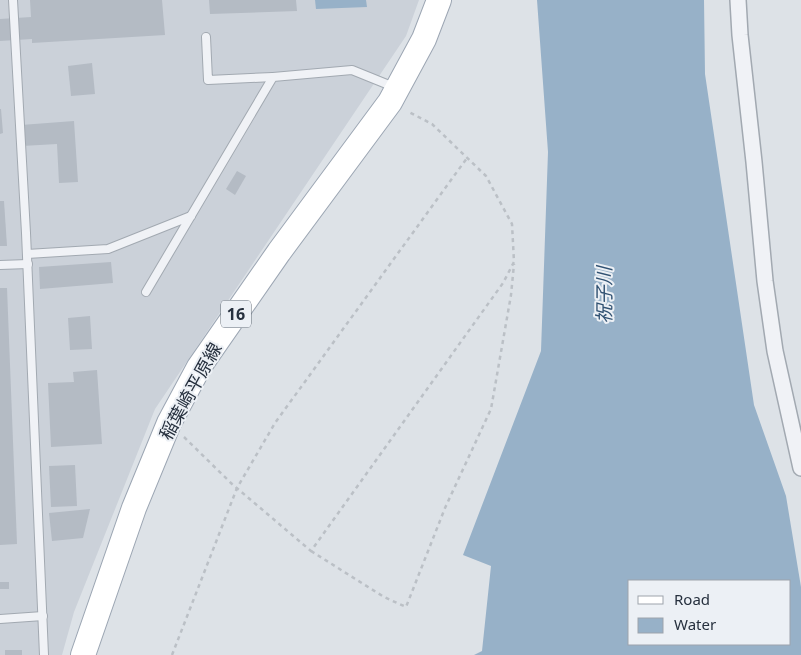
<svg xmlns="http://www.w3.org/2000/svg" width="801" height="655" viewBox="0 0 801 655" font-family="'Noto Sans','Noto Sans JP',sans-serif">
	<rect width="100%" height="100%" fill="#dde2e7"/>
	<!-- built -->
	<polygon fill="#cbd1d9" points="0,0 419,0 406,36 155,409 74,612 62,655 0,655"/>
	<!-- water -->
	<g fill="#97b1c8" fill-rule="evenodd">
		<polygon points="315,0 366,0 367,7 316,9"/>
		<path d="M537,0H704L705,74L754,405L786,496L801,587V655H474L482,651L491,566L463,555L541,351L548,152ZM630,581H790V644H630Z"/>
	</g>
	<!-- building -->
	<g fill="#b4bbc4">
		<polygon points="30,0 162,0 165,35 32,43 32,39 0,41 0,19 31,17"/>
		<polygon points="209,0 296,0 297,11 210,14"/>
		<polygon points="92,63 95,94 71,96 68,66"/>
		<polygon points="0,109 1,109 3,133 0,134"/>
		<polygon points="74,121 78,182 59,183 57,144 22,146 21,125"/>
		<polygon points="237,171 246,176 235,195 226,189"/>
		<polygon points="0,201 4,201 7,246 0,246"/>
		<polygon points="111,262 113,283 40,289 39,267"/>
		<polygon points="0,288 7,288 17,544 0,545"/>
		<polygon points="90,316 92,349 70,350 68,318"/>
		<polygon points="97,370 102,444 51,447 48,383 74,382 73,372"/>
		<polygon points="75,465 77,506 51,507 49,466"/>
		<polygon points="90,509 83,538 52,541 49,513"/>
		<rect x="0" y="582" width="9" height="7"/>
		<rect x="5" y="650" width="17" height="5"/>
	</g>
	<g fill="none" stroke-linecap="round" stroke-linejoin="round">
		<defs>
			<g id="service">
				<polyline points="13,0 26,233 44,655"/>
				<polyline points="206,37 208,80 273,77"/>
				<polyline points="27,254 108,249 191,216"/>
				<polyline points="0,265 28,264"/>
				<polyline points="146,292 273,77 352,70 394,87"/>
				<polyline points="0,619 43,616"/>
			</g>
			<polyline id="minor" points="738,0 740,35 754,162 765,281 775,351 801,468"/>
			<polyline id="primary" points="83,655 134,508 169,423 199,367 279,252 390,102 424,39 439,0"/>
		</defs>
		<!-- service casing -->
		<use href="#service" stroke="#a2a9b1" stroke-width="10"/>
		<!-- minor casing -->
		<use href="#minor" stroke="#a2a9b1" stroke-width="18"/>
		<!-- primary casing -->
		<use href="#primary" stroke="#9ca6b3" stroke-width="26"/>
		<!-- path -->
		<g stroke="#bbc0c6" stroke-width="2.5" stroke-dasharray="4 4" stroke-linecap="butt">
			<polyline points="184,437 232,484 311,551 503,283 514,262 512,224 486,176 432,124 407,111"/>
			<polyline points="311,551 384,597 406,607 445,508 491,409 511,295 514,264"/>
			<polyline points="172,655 237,488 275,423 467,158"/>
		</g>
		<!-- service -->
		<use href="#service" stroke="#f0f2f6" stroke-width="8"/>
		<!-- minor -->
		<use href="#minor" stroke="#f0f2f6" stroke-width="15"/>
		<!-- primary -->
		<use href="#primary" stroke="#fff" stroke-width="24"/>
	</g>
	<g text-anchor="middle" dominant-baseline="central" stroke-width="4" stroke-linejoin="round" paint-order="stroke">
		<!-- shield labels -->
		<rect fill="#ecf0f5" stroke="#616a75" stroke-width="1" x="221" y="300.5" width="30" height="27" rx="4"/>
		<g font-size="16" font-weight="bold" fill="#26303e">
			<text x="236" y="314">16</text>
		</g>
		<!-- street labels -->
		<g font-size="18" fill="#26303e" stroke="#ecf0f5">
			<text transform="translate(190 391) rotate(-61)">稲葉崎平原線</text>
		</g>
		<!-- water labels -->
		<g font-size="19" font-style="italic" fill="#305172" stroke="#ecf0f5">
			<text transform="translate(604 295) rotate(-90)">祝子川</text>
		</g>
	</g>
	<!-- legend -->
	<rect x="628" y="580" width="162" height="65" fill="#ecf0f5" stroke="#9da3ac"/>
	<rect x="638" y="596" width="25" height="8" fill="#ffffff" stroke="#9da3ac"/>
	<text x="674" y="605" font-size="15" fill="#26303e">Road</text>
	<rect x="638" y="618" width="25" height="15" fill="#97b1c8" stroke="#9da3ac"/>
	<text x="674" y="630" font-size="15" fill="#26303e">Water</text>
</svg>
